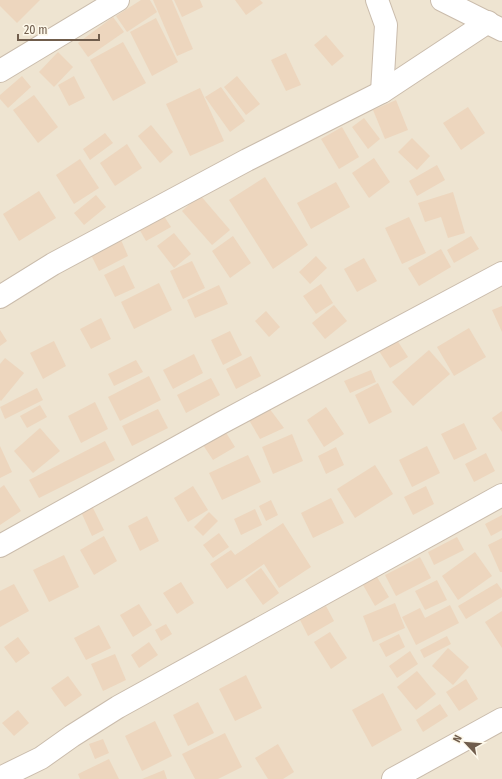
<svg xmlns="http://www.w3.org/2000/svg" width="502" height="779" viewBox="0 0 502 779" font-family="'Fira Sans Condensed',sans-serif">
	<rect width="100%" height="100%" fill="#faf4e4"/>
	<!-- residential -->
	<rect fill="#eee4d1" x="0" y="0" width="502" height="779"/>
	<!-- building -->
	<g fill="#edd6be">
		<polygon points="0,0 40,0 17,23 0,6"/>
		<polygon points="141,0 150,0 157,12 127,32 116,16"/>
		<polygon points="153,0 172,0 193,49 177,56"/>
		<polygon points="174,0 200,0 203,7 182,17"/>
		<polygon points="235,0 260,0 263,3 246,15"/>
		<polygon points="113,17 124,32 88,57 78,43"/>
		<polygon points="156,18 178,62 152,76 130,32"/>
		<polygon points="326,35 344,56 332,66 314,45"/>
		<polygon points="123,42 146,83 113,101 90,60"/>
		<polygon points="58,52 73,67 54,87 39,72"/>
		<polygon points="286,53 301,85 286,91 271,60"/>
		<polygon points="22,76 31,87 8,108 0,99 0,95"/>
		<polygon points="74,76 85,98 69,106 58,85"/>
		<polygon points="237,76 260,104 246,115 224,87"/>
		<polygon points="221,87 245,121 230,132 205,97"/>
		<polygon points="200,88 224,141 190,156 166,104"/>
		<polygon points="34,95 58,127 38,143 13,110"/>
		<polygon points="396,100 408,130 385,139 373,110"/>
		<polygon points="468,107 485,133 461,150 443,123"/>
		<polygon points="364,118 380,139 368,149 352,127"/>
		<polygon points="151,125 173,152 160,163 138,136"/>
		<polygon points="342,127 359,157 339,169 321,139"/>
		<polygon points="105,133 113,143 90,160 83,149"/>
		<polygon points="412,138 430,156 417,170 398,152"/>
		<polygon points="127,144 142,168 115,186 100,163"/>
		<polygon points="374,158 390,182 369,198 352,173"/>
		<polygon points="80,159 99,188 74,204 56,175"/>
		<polygon points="437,165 445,180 417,196 409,181"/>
		<polygon points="265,177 308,245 273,269 229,200"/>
		<polygon points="336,182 350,207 311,229 297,203"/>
		<polygon points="39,191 56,218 19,241 3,214"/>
		<polygon points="453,192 465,233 448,238 441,217 425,222 418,203"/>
		<polygon points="96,195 106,207 84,225 74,213"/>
		<polygon points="200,195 230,230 212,245 182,211"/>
		<polygon points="162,213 171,227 146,241 138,227"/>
		<polygon points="409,217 426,253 402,264 385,228"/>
		<polygon points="174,233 191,254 174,268 157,246"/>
		<polygon points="233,236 251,263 230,278 212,251"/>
		<polygon points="471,236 479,249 454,263 447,250"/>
		<polygon points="121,240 128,256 99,271 91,255"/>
		<polygon points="441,249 451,267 419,286 408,268"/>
		<polygon points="316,256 327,268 310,284 299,272"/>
		<polygon points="364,258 377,281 357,292 344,269"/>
		<polygon points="192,261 205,288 183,299 170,271"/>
		<polygon points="124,265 135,288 115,297 104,275"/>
		<polygon points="159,283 172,310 134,329 121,302"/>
		<polygon points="321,284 333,303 316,314 303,296"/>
		<polygon points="219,285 228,304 195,318 187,300"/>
		<polygon points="334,305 347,321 325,339 312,323"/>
		<polygon points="502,306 502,332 492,310"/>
		<polygon points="266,311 280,327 269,337 255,321"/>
		<polygon points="101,318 111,339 91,349 80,329"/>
		<polygon points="469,328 486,357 454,376 437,347"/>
		<polygon points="0,330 7,341 0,346"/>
		<polygon points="230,331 242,355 223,365 211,340"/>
		<polygon points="397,340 408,357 390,368 379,351"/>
		<polygon points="54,341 66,366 43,379 30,353"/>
		<polygon points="429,350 450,374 413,406 392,382"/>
		<polygon points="194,354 203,373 173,389 163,370"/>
		<polygon points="251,356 261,376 236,389 226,369"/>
		<polygon points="5,358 24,373 1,401 0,400 0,364"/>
		<polygon points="136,360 143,372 114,386 108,374"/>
		<polygon points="371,370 376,382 350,393 344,381"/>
		<polygon points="149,376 161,400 120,421 108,397"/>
		<polygon points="211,378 220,395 186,413 177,395"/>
		<polygon points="378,383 392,412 369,424 355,395"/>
		<polygon points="37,388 43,400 5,419 0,407"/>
		<polygon points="95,402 108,429 81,443 68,416"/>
		<polygon points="40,405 47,417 27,428 20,416"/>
		<polygon points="326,407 344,434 324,447 307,420"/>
		<polygon points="269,408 284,428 260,439 249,420"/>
		<polygon points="158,409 168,428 132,446 122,426"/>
		<polygon points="502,411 502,432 492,418"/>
		<polygon points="464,423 477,449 454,460 441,434"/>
		<polygon points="40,428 60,451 33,473 14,451"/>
		<polygon points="225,431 235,447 213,460 203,445"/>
		<polygon points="292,434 303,461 273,474 262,447"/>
		<polygon points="105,441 115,460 39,498 29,480"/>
		<polygon points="0,446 12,472 0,478"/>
		<polygon points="427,446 440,473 412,487 399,460"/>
		<polygon points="336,447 344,465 326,474 318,456"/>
		<polygon points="486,453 495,471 474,482 465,464"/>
		<polygon points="248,455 261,482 222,500 209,473"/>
		<polygon points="375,465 393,494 355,518 337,489"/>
		<polygon points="4,485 21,511 0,525 0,488"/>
		<polygon points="193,486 208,510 188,522 174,498"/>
		<polygon points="426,486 434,504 413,515 404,497"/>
		<polygon points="331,498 344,523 313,538 301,513"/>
		<polygon points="271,500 278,515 266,521 259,506"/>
		<polygon points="92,506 104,530 92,536 81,512"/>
		<polygon points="255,509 262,525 241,535 234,519"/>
		<polygon points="209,512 218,521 203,536 194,527"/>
		<polygon points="502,515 502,530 491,536 485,524"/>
		<polygon points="147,516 159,541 140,551 128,526"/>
		<polygon points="283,523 311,567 279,588 264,564 227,589 210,564 231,550 235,555"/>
		<polygon points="219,533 229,547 213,558 203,545"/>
		<polygon points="104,536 117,561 94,575 80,550"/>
		<polygon points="457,537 464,550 434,565 428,552"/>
		<polygon points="502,538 502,572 500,572 488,545"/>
		<polygon points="475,552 492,576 458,600 442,576"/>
		<polygon points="64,555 79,587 49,602 33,570"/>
		<polygon points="420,557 431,578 396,596 385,575"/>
		<polygon points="261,568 279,593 263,605 245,580"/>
		<polygon points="377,577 389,597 375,606 363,585"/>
		<polygon points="437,580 447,600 425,610 415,591"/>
		<polygon points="181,582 194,603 177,614 163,593"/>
		<polygon points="497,583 502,590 502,597 466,619 458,606"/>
		<polygon points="14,584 29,611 0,627 0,591"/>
		<polygon points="395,603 405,628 373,642 363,616"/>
		<polygon points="139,604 152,625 133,637 120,615"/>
		<polygon points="450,605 459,623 416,645 402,617 420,608 425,618"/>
		<polygon points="326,606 334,621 308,636 300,620"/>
		<polygon points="502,611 502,648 485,622"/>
		<polygon points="166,624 172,634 161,641 155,630"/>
		<polygon points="99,625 111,648 86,660 74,638"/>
		<polygon points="330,632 347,658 331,669 314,642"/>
		<polygon points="399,634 405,647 386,657 379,644"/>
		<polygon points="447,636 451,644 424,658 420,650"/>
		<polygon points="18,637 30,653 16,663 4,647"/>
		<polygon points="149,642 158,655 139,668 131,655"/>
		<polygon points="448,648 469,667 453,685 432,666"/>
		<polygon points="410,651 418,664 397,678 389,666"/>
		<polygon points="115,654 126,680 103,691 91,664"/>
		<polygon points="417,671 436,694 416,710 397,687"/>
		<polygon points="246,675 262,708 235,721 219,689"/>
		<polygon points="68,676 82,695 65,707 51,688"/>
		<polygon points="466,679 478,699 459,711 446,692"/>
		<polygon points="383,693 402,730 372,747 352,710"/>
		<polygon points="198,702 214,733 188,746 173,715"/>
		<polygon points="440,704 448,716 423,732 416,720"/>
		<polygon points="18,710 29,723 14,736 2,723"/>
		<polygon points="155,721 172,756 142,771 125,736"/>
		<polygon points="225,733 242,767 218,779 195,779 182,754"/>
		<polygon points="103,739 109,753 95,759 89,744"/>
		<polygon points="278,744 294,772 283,779 268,779 255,758"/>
		<polygon points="109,759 119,779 80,779 78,774"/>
		<polygon points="164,770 167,779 142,779"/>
	</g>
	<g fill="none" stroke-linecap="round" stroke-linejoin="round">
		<defs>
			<g id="street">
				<polyline points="377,0 386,25 382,92"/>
				<polyline points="442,0 502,30"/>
				<polyline points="0,71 118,0"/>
				<polyline points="0,297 53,264 247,160 382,92 488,22"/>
				<polyline points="0,546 221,423 502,273"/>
				<polyline points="0,778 41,758 72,736 118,707 502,495"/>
				<polyline points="393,779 502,719"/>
			</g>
		</defs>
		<!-- street casing -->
		<use href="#street" stroke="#cabcac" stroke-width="24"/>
		<!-- street -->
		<use href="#street" stroke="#fff" stroke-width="22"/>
	</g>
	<!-- north arrow -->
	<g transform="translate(466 743) rotate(296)" stroke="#fdf8ea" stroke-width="3" paint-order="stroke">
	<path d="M0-3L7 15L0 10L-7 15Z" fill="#705d4c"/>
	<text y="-6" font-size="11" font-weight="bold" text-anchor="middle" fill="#705d4c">N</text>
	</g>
	<!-- scale -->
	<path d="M18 34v6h81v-6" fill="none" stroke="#705d4c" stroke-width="2"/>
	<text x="24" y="34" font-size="12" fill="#705d4c" stroke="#fdf8ea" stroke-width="3" paint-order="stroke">20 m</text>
</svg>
